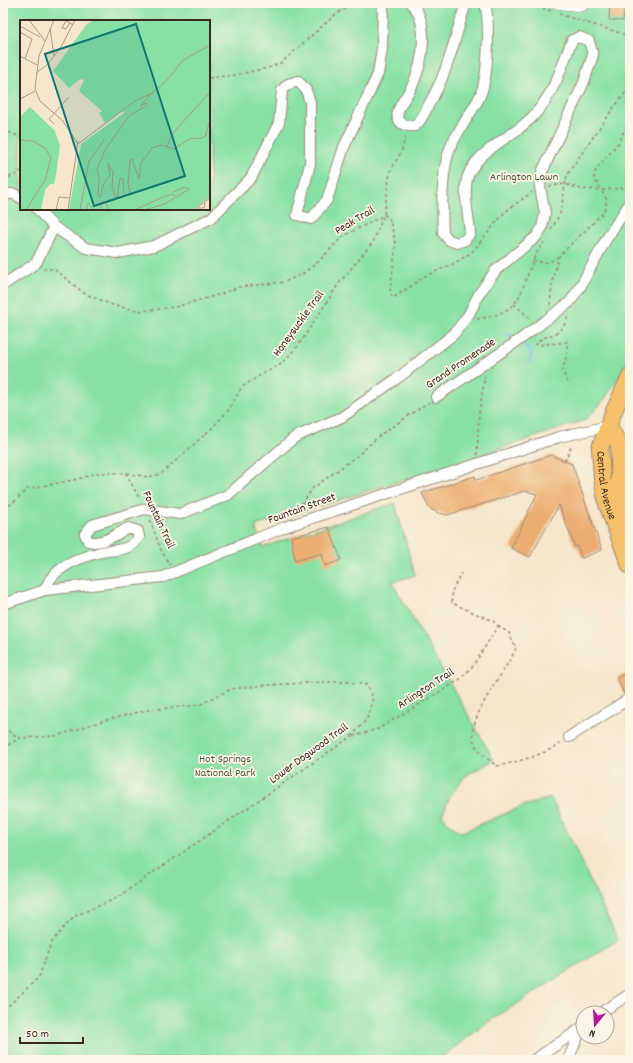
<svg xmlns="http://www.w3.org/2000/svg" width="633" height="1063" viewBox="0 0 633 1063" font-family="Dekko,sans-serif">
	<rect width="100%" height="100%" fill="#fcf5e5"/>
	<filter id="ink" filterUnits="userSpaceOnUse"><feTurbulence type="fractalNoise" baseFrequency=".025" numOctaves="2"/><feDisplacementMap in="SourceGraphic" scale="8" xChannelSelector="R" yChannelSelector="G"/><feConvolveMatrix kernelMatrix="1 2 1 2 8 2 1 2 1" color-interpolation-filters="sRGB"/></filter>
	<filter id="wash" filterUnits="userSpaceOnUse"><feTurbulence type="fractalNoise" baseFrequency=".012" numOctaves="4" result="noise"/><feDisplacementMap in="SourceGraphic" scale="16" xChannelSelector="R" yChannelSelector="G"/><feGaussianBlur stdDeviation="0.9" result="paint"/><feColorMatrix in="noise" values="0 0 0 0 0 0 0 0 0 0 0 0 0 0 0 0 0 1.4 0 .05"/><feComposite in="paint" operator="in"/></filter>
	<g filter="url(#wash)">
		<rect width="100%" height="100%" fill="#f5e6cc"/>
		<!-- green -->
		<path fill="#87e1a6" stroke="#618662" fill-rule="evenodd" d="M3,3H630V357C617,380 605,403 585,420L442,468L255,526L263,547L395,503L415,575L392,582L494,760L465,776L450,796L442,815L451,826L462,832L523,806L551,798L618,940L488,1022L438,1060H3ZM21,21H209V209H21Z"/>
		<g fill="none" stroke-linecap="round" stroke-linejoin="round">
			<!-- stream -->
			<g stroke="#7fbaf1" stroke-width="2.5">
				<polyline points="508,334 512,336"/>
				<polyline points="524,345 532,354 529,363"/>
			</g>
		</g>
		<g id="blocks">
			<!-- building -->
			<g fill="#ebae6f">
				<polygon points="610,3 625,3 623,21 609,20"/>
				<polygon points="551,455 572,464 602,550 582,558 577,546 575,547 559,505 530,557 511,548 537,494 525,491 447,515 438,513 429,508 422,493 475,476 476,480"/>
				<polygon points="329,527 341,560 325,566 322,553 295,561 291,537"/>
				<polygon points="630,671 630,692 624,694 617,678"/>
			</g>
		</g>
	</g>
	<g filter="url(#ink)">
		<use href="#blocks" fill-opacity="0" stroke="#988875" stroke-width="1"/>
		<g fill="none" stroke-linecap="round" stroke-linejoin="round">
			<defs>
				<polyline id="lane" points="554,3 556,6 581,9 585,7 587,3"/>
				<g id="street">
					<path d="M411,3C430,22 423,62 413,84C409,93 401,102 398,111C395,123 405,127 415,126C421,121 424,114 428,106C448,73 454,40 466,3"/>
					<polyline points="3,194 14,194 21,198"/>
					<polyline points="37,209 54,227 86,248 118,253 154,246 211,218 251,178 279,123 282,90 288,84 298,81 306,90 310,102 310,164 297,215 311,219 327,200 344,147 378,74 382,48 383,3"/>
					<polyline points="3,285 36,263 54,227"/>
					<polyline points="436,397 522,338 570,302 580,287 607,238 630,203"/>
					<path d="M45,590C47,586 49,579 53,576C63,565 83,557 97,553C114,548 127,554 139,537L138,531L128,528C115,535 102,545 88,541L85,534L92,525L145,509L180,514L228,495L295,437L342,417L399,377L454,334L469,314L479,294L496,270L536,237L542,228L545,213L540,187L542,172L584,82L593,55L589,41L579,37L572,40C562,66 554,94 534,115C515,137 475,150 467,179C463,196 469,216 470,233L465,240L457,243L449,240L443,233C442,206 441,176 449,151C456,132 469,117 478,100C489,81 490,24 485,3"/>
					<polyline points="3,604 45,590 163,577 285,527 559,437 609,426"/>
					<polyline points="569,737 630,698"/>
					<polyline points="600,1013 630,994"/>
					<polyline points="534,1060 583,1027"/>
					<polyline points="568,1060 581,1029"/>
				</g>
				<g id="primary">
					<path id="s1" d="M630,377L613,413L600,448L602,478L607,504L630,566"/>
					<polyline points="609,426 619,444 619,488 623,512 630,534"/>
				</g>
			</defs>
			<!-- lane casing -->
			<use href="#lane" stroke="#988875" stroke-width="6"/>
			<!-- street casing -->
			<use href="#street" stroke="#988875" stroke-width="12"/>
			<!-- primary casing -->
			<use href="#primary" stroke="#988875" stroke-width="18"/>
			<!-- path -->
			<g stroke="#988875" stroke-width="1.5" stroke-dasharray="3 3" stroke-linecap="butt">
				<polyline points="525,3 552,11"/>
				<polyline points="559,14 630,36"/>
				<polyline points="209,78 235,75 268,68 281,63 335,15 354,3"/>
				<polyline points="3,130 21,137"/>
				<polyline points="3,179 13,176 21,171"/>
				<polyline points="549,186 565,184 581,189 603,190 630,187"/>
				<polyline points="551,230 560,214 567,175 609,114 630,87"/>
				<path d="M533,260C544,264 550,263 559,256"/>
				<polyline points="43,269 54,269 85,294 115,306 142,311 175,307 221,294 239,287 284,282 302,274 317,263 342,237 384,215 389,217 396,244 390,292 393,298 413,285 423,277 455,263 472,252 505,212 532,192"/>
				<polyline points="514,304 532,320"/>
				<polyline points="550,305 553,277 559,256 604,212 607,200 594,178 596,169 619,142 630,118"/>
				<path d="M477,319C523,312 518,296 533,261C535,254 541,248 544,242"/>
				<path d="M568,382L562,371L567,355V342L538,345L536,344C549,329 559,343 569,314"/>
				<polyline points="477,455 479,413 485,376"/>
				<polyline points="565,461 571,447"/>
				<polyline points="126,473 140,500"/>
				<polyline points="3,507 12,504 27,489 78,479 97,473 126,473 148,477 161,474 210,430 227,412 242,387 262,374 280,365 298,346 340,282 373,242 384,215 390,172 402,150 406,134"/>
				<polyline points="295,514 313,488 357,456 380,435 429,402"/>
				<polyline points="150,520 161,550 170,565"/>
				<path d="M498,626L509,633L516,648C507,671 466,716 474,742C477,752 489,760 497,766C520,761 542,756 561,743"/>
				<polyline points="3,728 20,738"/>
				<polyline points="353,736 378,729 458,681 473,666 498,626 493,621 452,603 452,591 461,573"/>
				<polyline points="3,748 20,738 56,736 109,719 148,710 199,705 231,689 266,685 326,682 348,682 367,685 373,698 367,719 352,736 115,899 77,915 65,926 51,943 39,977 3,1011"/>
			</g>
			<!-- lane -->
			<use href="#lane" stroke="#fff" stroke-width="5"/>
			<!-- street -->
			<use href="#street" stroke="#fff" stroke-width="10"/>
			<!-- primary -->
			<use href="#primary" stroke="#f6c06b" stroke-width="16"/>
		</g>
	</g>
	<g text-anchor="middle" dominant-baseline="central" stroke-width="3.5" stroke-linejoin="round" paint-order="stroke">
		<!-- park labels -->
		<g font-size="12" fill="#4e5840" stroke="#fcf5e5">
			<text x="524" y="177">Arlington Lawn</text>
			<text x="225" y="759">Hot Springs<tspan x="225" dy="14">National Park</tspan></text>
		</g>
		<!-- street labels -->
		<g font-size="12" fill="#3b2a1e" stroke="#fcf5e5">
			<text transform="translate(355 221) rotate(-31)">Peak Trail</text>
			<text transform="translate(299 324) rotate(-54)">Honeysuckle Trail</text>
			<text transform="translate(461 364) rotate(-34)">Grand Promenade</text>
			<text stroke="none"><textPath href="#s1" startOffset="115">Central Avenue</textPath></text>
			<text transform="translate(302 509) rotate(-20)">Fountain Street</text>
			<text transform="translate(158 520) rotate(65)">Fountain Trail</text>
			<text transform="translate(426 689) rotate(-33)">Arlington Trail</text>
			<text transform="translate(309 754) rotate(-36)">Lower Dogwood Trail</text>
		</g>
	</g>
	<!-- overview -->
	<g transform="translate(20 20)">
		<rect width="190" height="190" fill="#f5e6cc"/>
		<path d="M74,0H190V177L173,190H49L61,124L104,93L102,91L85,103L79,93L82,91L59,71L64,60L60,59L49,68L33,51L67,4ZM10,87L35,111L40,126L36,155L34,164H30L25,170L21,190H0V97Z" fill="#87e1a6"/>
		<path fill="none" stroke="#ab9b86" stroke-width="1" d="M9,0L25,21M34,0L19,36L15,69L20,81L43,101L58,124M50,3L46,9L42,8L46,1L50,3L53,5M0,6L20,17M30,8L34,36M0,12L12,19L5,39M0,36L17,45M16,53L28,44L41,27L55,0M0,79L15,71M34,104L29,99L49,77M185,116L190,101M0,120L13,121L25,128L31,138L25,160L6,190M58,124L115,81L134,72L149,58L162,41L190,25M147,126L153,113L190,72M153,172L165,167L169,169M80,178L83,165L90,155L88,143L93,152L92,167L97,179L100,158L103,159L104,173L107,175L110,174L108,163L110,140L112,139L119,159L121,143L132,128L141,125L154,129L169,119L182,118L190,112M80,178L78,176L79,157L77,149L85,130L109,96L127,85L126,83L120,86L131,74M177,188H184L185,182M36,190L39,177L49,178M48,190L58,121M60,190L69,141L84,120M66,190L68,183L74,190M81,190V183L85,181L89,190M115,190L143,177L153,174L156,178M124,190L145,184L169,169M174,190L190,178"/>
		<path fill="#0f766e" fill-opacity="0.15" stroke="#0f766e" stroke-width="2" d="M116,4L165,156L74,186L25,34Z"/>
		<rect width="190" height="190" fill="none" stroke="#3b2a1e" stroke-width="2"/>
	</g>
	<!-- margin -->
	<rect width="633" height="1063" fill="none" stroke="#fcf5e5" stroke-width="16"/>
	<!-- north arrow -->
	<g transform="translate(595 1025) rotate(198)"><circle r="19" fill="#fcf5e5" stroke="#afa495"/>
	<path d="M0-3L7 15L0 10L-7 15Z" fill="#b5179e"/>
	<text y="-6" font-size="11" font-weight="bold" text-anchor="middle" fill="#3b2a1e">N</text>
	</g>
	<!-- scale -->
	<path d="M20 1037v6h63v-6" fill="none" stroke="#3b2a1e" stroke-width="2"/>
	<text x="26" y="1037" font-size="12" fill="#3b2a1e" stroke="#fcf5e5" stroke-width="3" paint-order="stroke">50 m</text>
</svg>
